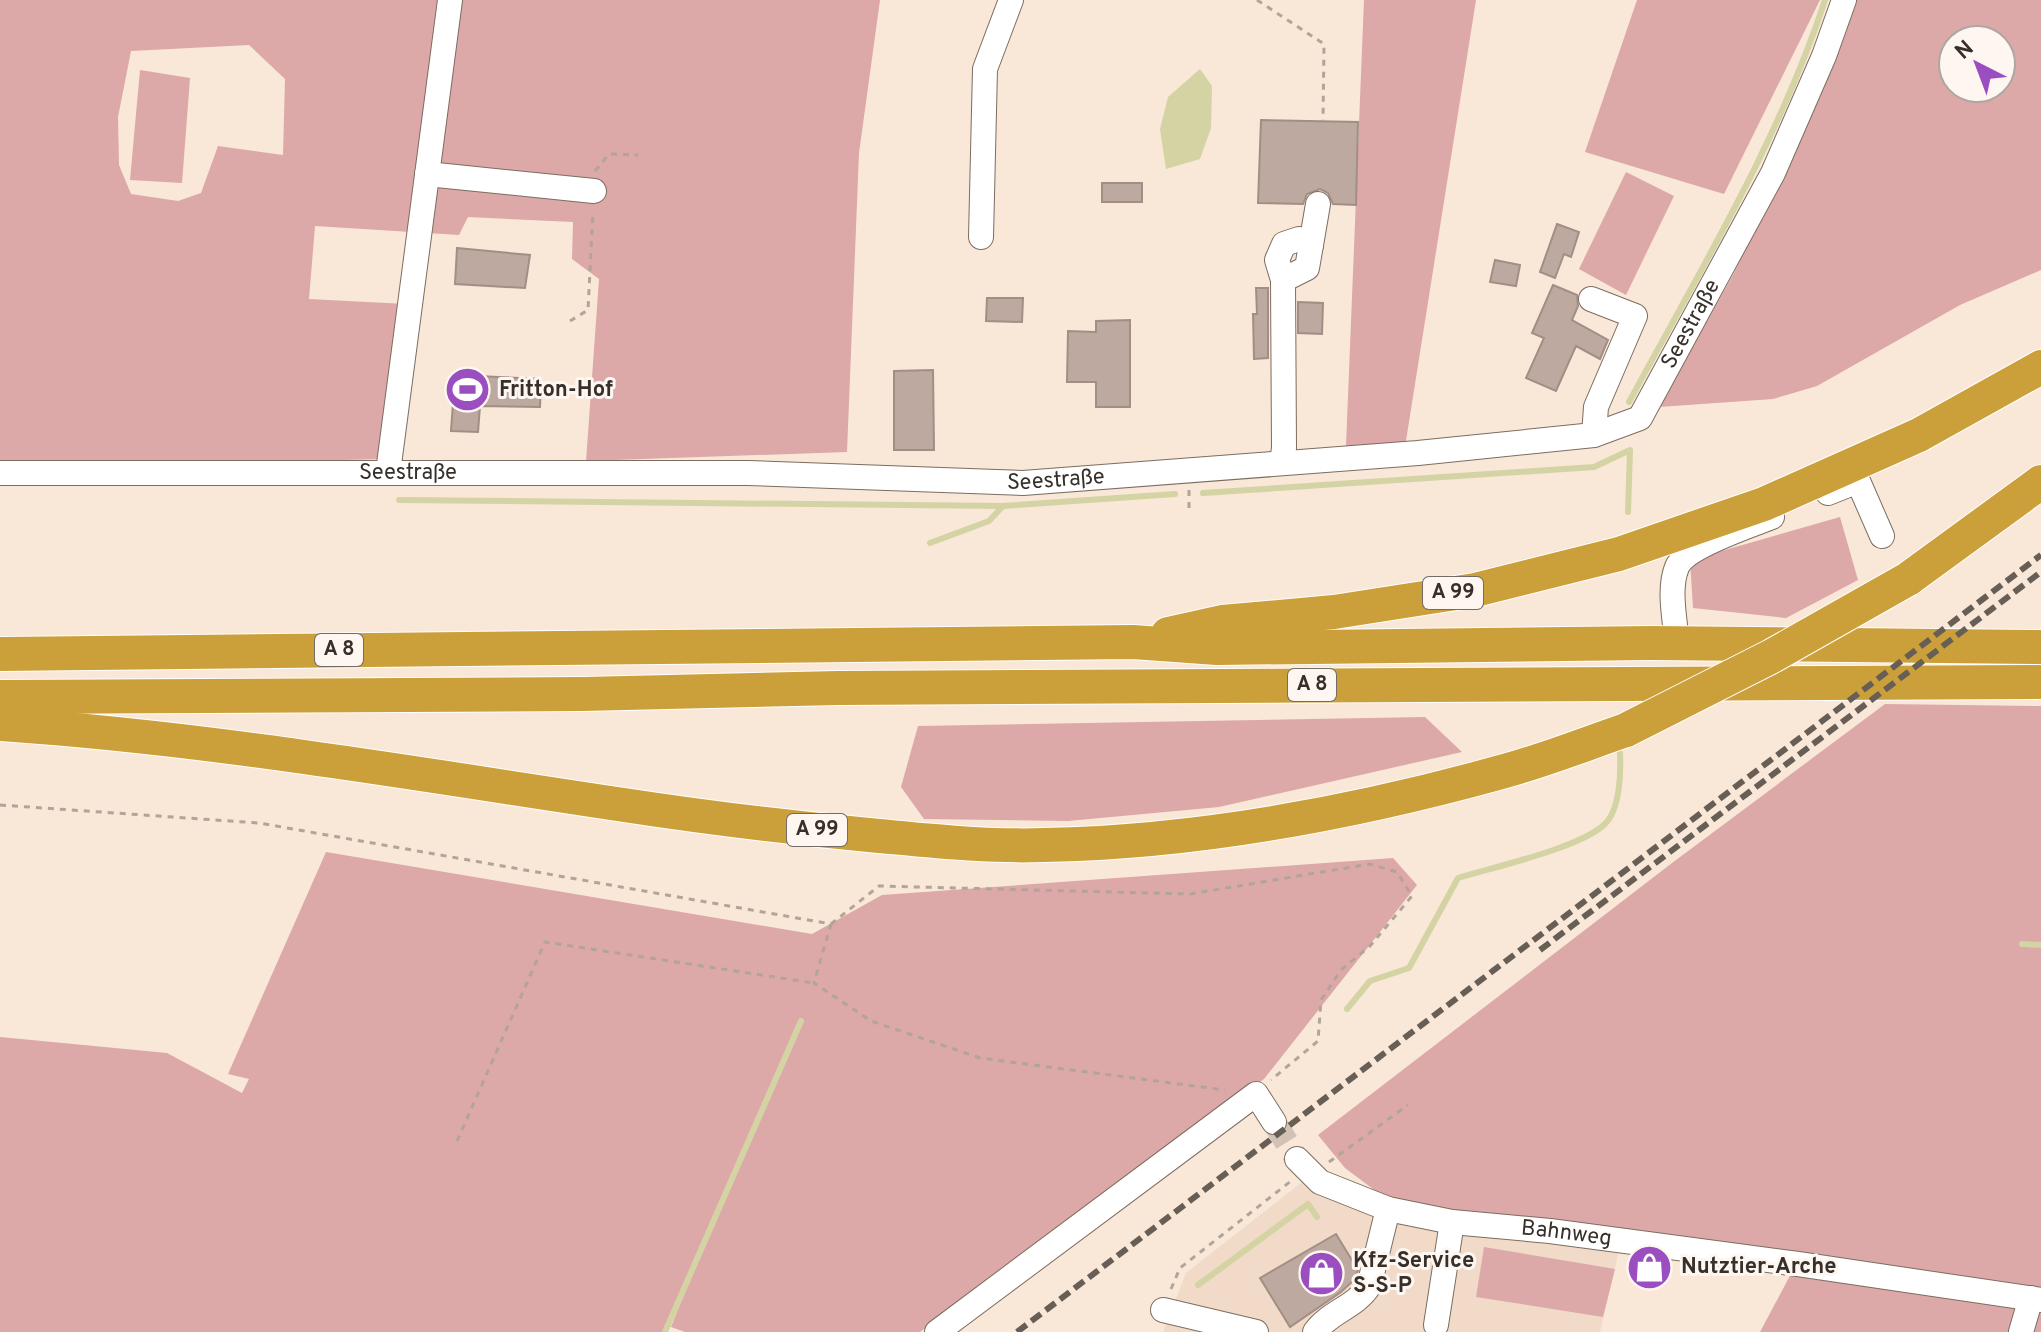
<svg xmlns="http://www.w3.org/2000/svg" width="2041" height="1332" viewBox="0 0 2041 1332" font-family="Overpass,sans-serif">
	<rect width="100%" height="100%" fill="#f9e7d8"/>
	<!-- built -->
	<polygon fill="#f1dac7" points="1315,1172 1389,1201 1623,1233 1600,1332 1163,1332 1186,1273"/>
	<!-- green -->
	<g fill="#dda8a8" fill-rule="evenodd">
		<path d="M0,0H880L859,153L847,452L586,461L599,279L572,259L573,222L468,217L459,235L315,226L309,299L406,304L385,459L260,462L0,463ZM249,45L285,79L283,155L218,146L201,193L178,201L131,194L119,165L118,117L131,51Z"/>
		<polygon points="1364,0 1476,0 1405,447 1346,446"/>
		<polygon points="1637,0 1820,0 1724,194 1585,152"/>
		<path d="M1854,0H2041V270L1960,305L1817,386L1773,399L1659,407L1734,273L1828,75ZM1953,40H2001V88H1953Z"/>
		<polygon points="140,70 190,78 182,183 130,180"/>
		<polygon points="1626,172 1674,196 1626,295 1579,269"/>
		<polygon points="1840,517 1858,580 1786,618 1693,608 1690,560"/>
		<polygon points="1885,704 2041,706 2041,1290 1389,1201 1345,1168 1318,1135 1672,863"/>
		<polygon points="1425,717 1462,752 1219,807 1068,821 924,819 901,787 918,726"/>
		<polygon points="326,852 812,934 882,895 1393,858 1417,885 1264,1079 920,1332 685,1332 671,1327 702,1249 664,1332 0,1332 0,1037 167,1053 242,1093 249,1079 228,1074"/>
		<polygon points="1484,1247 1615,1269 1603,1317 1476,1297"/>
		<polygon points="1793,1270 2041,1307 2041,1332 1760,1332"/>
	</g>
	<!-- water -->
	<polygon fill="#d4d3a3" points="1200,69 1212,86 1211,128 1200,159 1166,169 1160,129 1168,97"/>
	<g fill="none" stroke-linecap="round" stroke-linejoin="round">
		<!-- stream -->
		<g stroke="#d4d3a3" stroke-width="6">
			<path d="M1629,402C1699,272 1779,141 1825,0"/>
			<polyline points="1203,493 1594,467 1630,450 1628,512"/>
			<polyline points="399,500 1003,506"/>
			<polyline points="930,543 989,521 1003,506 1175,494"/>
			<polyline points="2022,944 2041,945"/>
			<path d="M1347,1009L1370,981L1409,968L1458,878C1494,867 1580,848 1605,824C1620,809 1621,773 1620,753"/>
			<polyline points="1198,1285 1308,1204 1317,1217"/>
			<polyline points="665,1332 801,1021"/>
		</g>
	</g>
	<!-- building -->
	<g fill="#bea9a1" stroke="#a38e86" stroke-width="2">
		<polygon points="1261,120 1358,122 1356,205 1333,204 1328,193 1320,189 1307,194 1303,204 1258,203"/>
		<rect x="1102" y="183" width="40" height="19"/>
		<polygon points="1557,224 1579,232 1571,257 1564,254 1555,278 1540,272"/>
		<polygon points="457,248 530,255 525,288 455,284"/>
		<polygon points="1495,260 1520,265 1516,286 1490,282"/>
		<polygon points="1553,285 1577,295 1578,306 1572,320 1608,340 1600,359 1576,346 1556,391 1526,378 1544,338 1532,333"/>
		<polygon points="1256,288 1268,288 1268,358 1254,359 1253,314 1257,314"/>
		<polygon points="987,298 1023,298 1022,322 986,321"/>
		<polygon points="1298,302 1323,303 1322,334 1298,333"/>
		<polygon points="1130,320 1130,407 1096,407 1096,382 1067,382 1068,331 1096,332 1096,321"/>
		<polygon points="933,370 934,450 894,450 894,371"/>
		<polygon points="455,375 541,379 540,407 480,406 478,432 451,431"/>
		<polygon points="1336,1234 1358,1270 1355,1279 1341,1292 1290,1327 1260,1278"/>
	</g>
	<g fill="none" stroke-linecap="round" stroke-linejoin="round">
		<!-- minor-tunnel -->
		<polyline stroke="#d2c2b5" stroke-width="24" stroke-dasharray="24 12" stroke-linecap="butt" points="1274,1122 1297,1159"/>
		<defs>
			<g id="minor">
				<polyline points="427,174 594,191"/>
				<polyline points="981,237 985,69 1011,0"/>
				<polyline points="1311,245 1318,204"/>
				<polyline points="1591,299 1635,316 1596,407 1594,435"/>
				<polyline points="1282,463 1284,448 1283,280 1277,260 1284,244 1299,239 1311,245 1307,268 1283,280"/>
				<polyline points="388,472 450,0"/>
				<path id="s1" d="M0,473H748L1023,483L1418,453L1594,435L1640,418L1773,173L1824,56L1844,0"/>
				<polyline points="1828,493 1858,481 1882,536"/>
				<path d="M1677,643C1675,619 1668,589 1677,567C1686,546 1750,526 1772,517"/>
				<path id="s2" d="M1297,1159L1320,1182L1388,1209L1452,1222L1550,1231L1798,1264L2041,1300"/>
				<polyline points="1163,1310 1256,1332"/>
				<polyline points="1436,1325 1452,1222"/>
				<polyline points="937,1332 1256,1094 1274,1122"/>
				<path d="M1315,1332C1329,1312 1356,1307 1369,1286L1388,1209"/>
				<polyline points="2021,1332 2031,1298"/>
			</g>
			<g id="highway">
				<polyline points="1908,579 2041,482"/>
				<polyline points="1168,634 1222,622 1334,612 1475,590 1619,554 1764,504 1919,435 2041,367"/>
				<polyline points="0,654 1133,642 1217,648 1651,643 2041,647"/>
				<polyline points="0,697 583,694 838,688 2041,682"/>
				<path d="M0,724C209,738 416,774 624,805C709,818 793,828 879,836C933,841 989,847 1044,845C1197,842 1353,813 1501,772C1543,761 1585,744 1626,730"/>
			</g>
		</defs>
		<!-- minor casing -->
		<use href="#minor" stroke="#7c6d60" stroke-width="26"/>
		<!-- highway casing -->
		<use href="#highway" stroke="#fff" stroke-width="36"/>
		<!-- path -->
		<g stroke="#b2a499" stroke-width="3" stroke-dasharray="6 6" stroke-linecap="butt">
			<polyline points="1257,0 1324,44 1323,121"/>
			<polyline points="595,171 609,154 638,155"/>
			<polyline points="570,321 588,310 593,211"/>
			<polyline points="1189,490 1189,514"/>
			<polyline points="0,805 259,823 831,924 814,983 871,1021 980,1058 1225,1090"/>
			<polyline points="831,924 879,886 1190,894 1370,864 1397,872 1412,896 1370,946 1341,970 1321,1000 1318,1041 1271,1080"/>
			<polyline points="457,1141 545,942 814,983"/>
			<polyline points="1329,1162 1408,1105"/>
			<polyline points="1171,1289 1180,1268 1291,1181"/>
		</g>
		<!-- minor -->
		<use href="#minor" stroke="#fff" stroke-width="24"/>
		<!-- highway -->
		<use href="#highway" stroke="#cba03a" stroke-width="34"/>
		<!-- rail -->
		<g stroke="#675e56" stroke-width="6" stroke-dasharray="12 6" stroke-linecap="butt">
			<polyline points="1540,950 2041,572"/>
			<polyline points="1017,1332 2041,555"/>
		</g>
		<defs>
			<polyline id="highway-bridge" points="1626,730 1772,656 1908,579"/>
		</defs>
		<!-- highway-bridge casing -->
		<use href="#highway-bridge" stroke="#fff" stroke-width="36" stroke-linecap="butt"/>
		<!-- highway-bridge -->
		<use href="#highway-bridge" stroke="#cba03a" stroke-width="34"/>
	</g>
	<!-- icons -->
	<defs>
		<symbol id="stadium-disc" viewBox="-11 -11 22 22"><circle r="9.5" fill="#9b4ebf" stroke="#fef7f1"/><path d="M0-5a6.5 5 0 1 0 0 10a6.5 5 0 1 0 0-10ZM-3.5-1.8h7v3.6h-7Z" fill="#fff"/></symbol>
		<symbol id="shop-disc" viewBox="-11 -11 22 22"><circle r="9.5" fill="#9b4ebf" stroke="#fef7f1"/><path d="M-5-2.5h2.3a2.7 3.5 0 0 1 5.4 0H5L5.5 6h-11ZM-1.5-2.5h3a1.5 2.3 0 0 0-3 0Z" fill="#fff"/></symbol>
	</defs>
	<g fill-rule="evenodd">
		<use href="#stadium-disc" x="442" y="364" width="51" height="51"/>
		<use href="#shop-disc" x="1624" y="1242" width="51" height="51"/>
		<use href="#shop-disc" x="1296" y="1248" width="51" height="51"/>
	</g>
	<g text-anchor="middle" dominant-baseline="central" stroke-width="6" stroke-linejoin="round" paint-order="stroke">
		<!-- shield labels -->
		<g fill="#fef7f1" stroke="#726b66" stroke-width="2">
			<rect x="1423" y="577" width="60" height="32" rx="6"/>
			<rect x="315" y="634" width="48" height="32" rx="6"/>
			<rect x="1288" y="669" width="48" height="32" rx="6"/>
			<rect x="787" y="814" width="60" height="32" rx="6"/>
		</g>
		<g font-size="20" font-weight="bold" fill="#362f2a">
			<text x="1453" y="593">A 99</text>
			<text x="339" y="650">A 8</text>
			<text x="1312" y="685">A 8</text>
			<text x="817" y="830">A 99</text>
		</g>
		<!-- street labels -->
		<g font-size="22" fill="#362f2a" stroke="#fef7f1">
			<text stroke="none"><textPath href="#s1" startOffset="1752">Seestraße</textPath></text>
			<text stroke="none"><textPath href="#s1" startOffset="408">Seestraße</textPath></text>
			<text stroke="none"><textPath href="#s1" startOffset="1056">Seestraße</textPath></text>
			<text stroke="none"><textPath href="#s2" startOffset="286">Bahnweg</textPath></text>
		</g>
		<!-- poi labels -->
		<g font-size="22" font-weight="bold" fill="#362f2a" stroke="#fef7f1" text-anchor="start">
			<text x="499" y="390">Fritton-Hof</text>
			<text x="1353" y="1261">Kfz-Service<tspan x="1353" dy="25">S-S-P</tspan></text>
			<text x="1681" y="1267">Nutztier-Arche</text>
		</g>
	</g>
	<!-- north arrow -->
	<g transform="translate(1977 64) rotate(318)"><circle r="38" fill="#fef7f1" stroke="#aea7a1" stroke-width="2"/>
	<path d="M0-6L14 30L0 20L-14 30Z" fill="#9b4ebf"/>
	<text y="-12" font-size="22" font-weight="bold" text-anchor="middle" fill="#362f2a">N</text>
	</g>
</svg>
